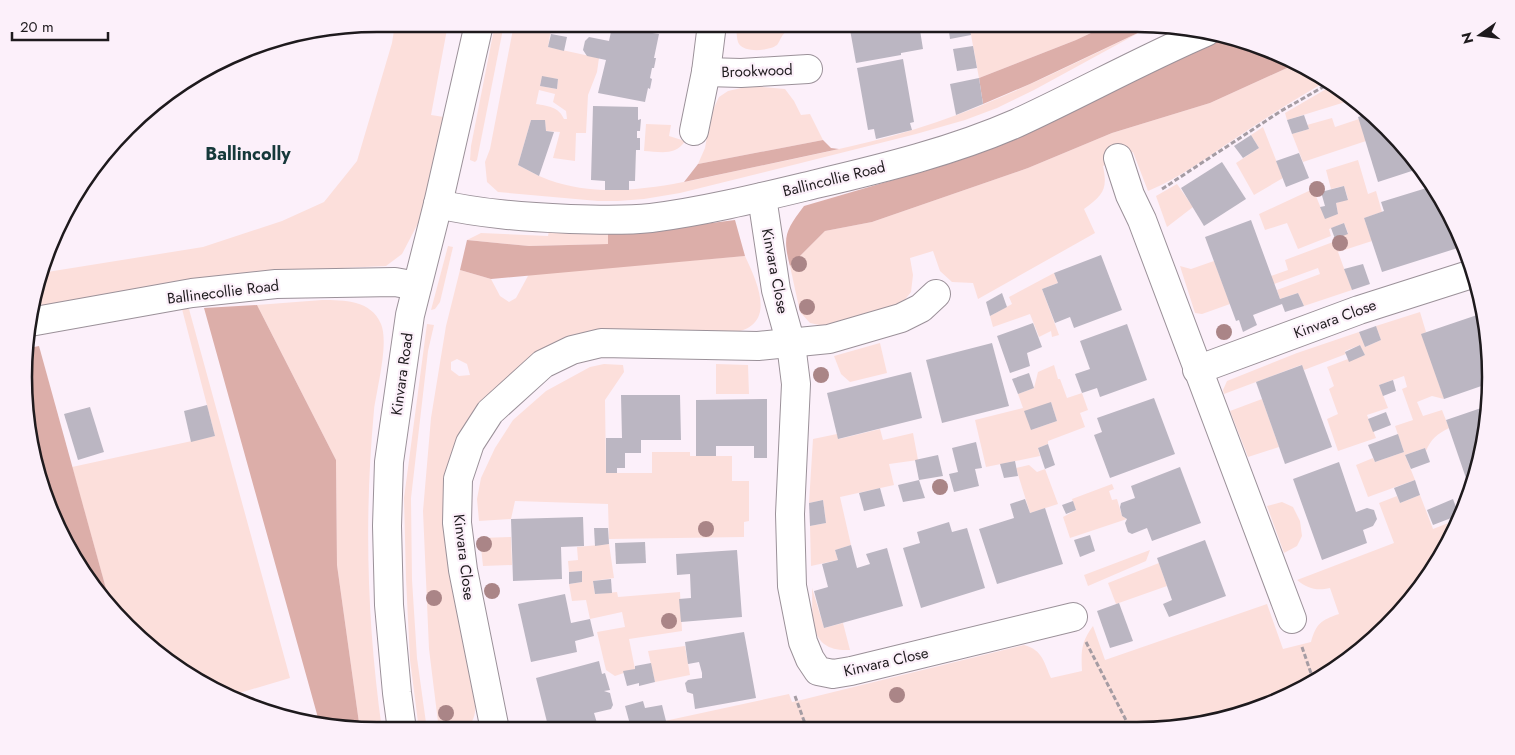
<svg xmlns="http://www.w3.org/2000/svg" width="1515" height="755" viewBox="0 0 1515 755" font-family="Jost,sans-serif">
	<rect width="100%" height="100%" fill="#fcf0fa"/>
	<!-- green -->
	<g fill="#fcdfdb" fill-rule="evenodd">
		<polygon points="395,24 448,24 431,115 444,117 424,212 402,254 386,266 276,271 31,308 41,273 203,247 282,221 324,202 357,161 392,43"/>
		<polygon points="495,24 504,24 477,160 475,162 470,160 471,146"/>
		<path d="M514,24H552L548,47L599,58L597,72L588,95L586,133H576L575,161L553,158L560,132L546,131L545,121L531,120L518,165C528,170 538,176 549,180C612,203 687,181 750,168C812,155 876,143 937,122C1007,98 1077,62 1144,30L1034,90L997,108L965,120L916,134L797,164L680,193L644,199L618,201H598L498,192L487,182L485,162L490,149ZM542,77L558,79L557,89L540,86ZM539,90L555,94L553,102L566,111L567,119H564C559,107 548,106 536,104Z"/>
		<path d="M736,24H802L800,26C792,28 785,30 781,38C780,40 778,44 777,45C769,51 745,53 739,44C736,39 737,30 736,24Z"/>
		<polygon points="969,24 1110,24 1076,40 979,78"/>
		<path d="M1298,63L1327,81C1295,99 1264,119 1233,140C1206,158 1178,179 1148,191L1133,152L1103,166C1108,190 1103,195 1084,209L1095,233L978,299L973,283L952,282L940,271L933,251L910,258L913,275L911,292L903,302L892,308L824,326L810,323L800,312L790,266L825,231L872,222L1028,168L1112,133L1210,103Z"/>
		<polygon points="1333,85 1355,99 1287,120 1285,113"/>
		<polygon points="750,86 785,89 794,101 801,115 810,114 823,140 698,164 705,148 711,114 719,97 728,91"/>
		<polygon points="1332,118 1335,127 1359,119 1366,141 1303,162 1292,134 1309,129 1307,125"/>
		<path d="M646,124L671,125L669,136L685,141C676,156 660,152 644,151Z"/>
		<polygon points="1263,127 1283,178 1254,195 1236,163 1259,148 1251,135"/>
		<polygon points="1358,160 1368,194 1376,191 1382,212 1364,218 1372,241 1338,252 1352,290 1304,306 1298,293 1280,299 1277,290 1320,274 1318,268 1274,284 1271,276 1288,270 1285,260 1333,242 1333,240 1335,239 1348,233 1344,223 1329,229 1331,236 1298,249 1287,223 1265,230 1259,214 1313,189 1325,218 1338,214 1336,203 1348,199 1344,186 1331,189 1326,170"/>
		<polygon points="1177,184 1193,207 1167,227 1156,196"/>
		<polygon points="549,231 608,232 609,244 529,246 467,240 481,233 548,236"/>
		<polygon points="448,246 453,247 440,302 435,309 431,310"/>
		<path d="M745,256C759,286 778,328 729,333L598,330L572,335L544,348L504,380L475,410L454,445L443,479L450,569L475,696C476,711 476,720 465,730H439L429,649L423,511L431,418L446,326L460,270L491,279L500,296L509,302L516,298L529,274ZM457,359L467,364L470,375L459,376L451,370V362Z"/>
		<polygon points="1214,261 1230,304 1202,314 1195,313 1180,266 1191,269"/>
		<polygon points="1054,273 1058,283 1042,289 1059,335 1052,337 1051,331 1039,337 1030,314 993,327 990,316 1012,304 1009,297"/>
		<path d="M322,300C344,300 371,300 381,324C389,343 377,388 374,410C364,519 367,622 382,730H360L337,565L336,460L257,305Z"/>
		<polygon points="182,309 189,309 290,678 226,697 127,627 110,603 72,467 215,436"/>
		<path d="M1420,312L1426,332L1422,334L1444,399L1432,396L1417,402L1423,416L1442,410L1449,428C1437,434 1431,439 1426,451L1425,448L1405,455L1415,480L1368,497L1356,465L1373,458L1375,462L1404,452L1395,426L1413,420L1402,389L1407,387L1404,376L1379,385L1388,408L1367,415L1376,438L1338,451L1327,419L1338,414L1329,389L1334,386L1327,367L1348,359L1365,355L1360,345L1345,351L1346,354L1304,370L1301,365L1224,394L1223,390L1227,381L1297,353L1359,332L1365,347L1381,340L1376,326Z"/>
		<polygon points="427,324 434,325 428,351 411,498 412,580 417,658 427,730 419,730 410,660 406,579 404,498"/>
		<polygon points="880,343 887,373 850,382 841,374 834,356"/>
		<polygon points="604,364 623,365 624,372 605,400 606,473 652,473 652,452 690,452 690,456 732,456 732,481 749,481 749,521 744,522 744,537 609,539 608,504 515,501 511,519 479,521 477,499 481,478 495,448 513,420 546,391 590,367"/>
		<polygon points="716,364 748,365 749,394 716,394"/>
		<path d="M1054,365L1058,379H1060L1067,398L1082,393L1088,410L1080,413L1085,427L1048,441V444L1038,448L1040,456L986,467L975,420L1023,408L1018,394L1034,388L1038,372ZM1051,402L1057,421L1031,430Z"/>
		<polygon points="1262,399 1279,447 1248,457 1230,411"/>
		<polygon points="880,429 883,440 913,433 918,460 889,464 894,485 840,497 851,545 835,550 838,560 811,566 810,526 826,523 823,500 809,503 813,439 837,434 839,439"/>
		<polygon points="1029,465 1037,472 1045,469 1058,504 1030,513 1016,468"/>
		<polygon points="1112,484 1114,489 1109,491 1112,500 1117,499 1122,516 1127,519 1070,538 1063,517 1076,510 1072,499"/>
		<path d="M1420,495L1433,529L1461,518L1455,534L1404,611L1334,671L1251,712L1183,728L623,730L789,694L792,702L797,701L1024,645C1043,650 1044,663 1051,678L1082,671C1081,651 1081,642 1093,626L1105,660L1267,604L1283,649L1311,642C1316,624 1321,620 1339,614L1330,588C1317,591 1308,589 1297,580L1394,543L1379,503L1397,496L1400,503Z"/>
		<polygon points="1282,502 1293,507 1300,521 1302,536 1297,546 1284,553 1267,506"/>
		<polygon points="511,537 512,565 483,566 480,538"/>
		<polygon points="609,544 614,578 593,581 595,594 617,592 618,597 680,592 682,631 629,639 635,669 615,676 606,670 597,632 625,627 622,612 590,619 586,600 572,601 569,584 582,582 581,571 569,572 568,561 578,560 577,547"/>
		<polygon points="1150,550 1146,561 1088,586 1084,575"/>
		<polygon points="1159,563 1167,586 1116,604 1108,583"/>
		<path d="M812,588L824,628L843,623L850,650C808,652 813,619 812,588Z"/>
		<polygon points="685,646 690,675 655,682 648,651"/>
	</g>
	<!-- forest -->
	<g fill="#dcaea9">
		<polygon points="1110,24 1142,24 1144,30 1030,84 983,104 979,78 1076,40"/>
		<path d="M1229,36L1298,63L1210,103L1112,133L1028,168L872,222L825,231L790,266C782,236 786,230 804,206L951,163L993,148L1211,42Z"/>
		<polygon points="823,140 831,148 839,149 684,182 698,164"/>
		<polygon points="735,220 745,256 491,279 460,270 467,240 529,246 608,244 608,232 672,228"/>
		<polygon points="257,305 336,460 337,565 360,730 320,725 204,308"/>
		<polygon points="39,346 110,603 60,534 27,423 29,348"/>
	</g>
	<!-- building -->
	<g fill="#bbb6c2">
		<polygon points="626,24 659,24 658,29 626,25"/>
		<polygon points="849,24 896,24 896,26 919,24 923,49 901,53 901,55 856,63"/>
		<polygon points="948,24 969,24 971,35 950,39"/>
		<polygon points="612,27 659,34 654,58 656,58 654,68 652,68 650,78 652,79 650,89 648,88 645,102 598,93 606,60 587,56 583,50 585,41 589,37 609,41"/>
		<polygon points="551,34 567,37 564,51 548,47"/>
		<polygon points="973,46 977,68 957,71 953,49"/>
		<polygon points="903,59 914,122 910,123 912,130 876,139 874,129 868,130 857,68"/>
		<polygon points="542,76 558,79 557,89 540,86"/>
		<polygon points="979,78 983,104 956,115 950,84"/>
		<polygon points="593,106 638,107 638,120 641,119 640,131 637,131 637,138 640,138 640,150 636,150 635,181 629,181 629,190 605,190 605,181 591,180"/>
		<polygon points="1370,113 1403,144 1421,168 1378,182 1358,117"/>
		<polygon points="1304,115 1309,129 1292,134 1287,120"/>
		<polygon points="531,120 545,120 546,131 554,132 539,176 518,165"/>
		<polygon points="1251,135 1259,148 1243,158 1234,146"/>
		<polygon points="1299,153 1309,178 1286,187 1276,161"/>
		<polygon points="1222,162 1246,199 1204,226 1181,188"/>
		<polygon points="1344,186 1348,200 1336,203 1338,214 1325,219 1320,207 1325,206 1321,192"/>
		<polygon points="1433,186 1444,200 1464,246 1382,272 1364,218 1384,211 1381,202"/>
		<polygon points="1251,220 1280,299 1298,293 1304,306 1285,312 1282,304 1253,315 1257,325 1243,332 1239,320 1236,321 1205,237"/>
		<polygon points="1344,223 1348,234 1335,239 1331,228"/>
		<polygon points="1101,255 1122,310 1074,328 1070,317 1055,323 1042,289 1058,283 1054,273"/>
		<polygon points="1363,264 1370,284 1352,290 1344,269"/>
		<polygon points="1002,293 1007,307 990,316 986,302"/>
		<polygon points="1483,313 1488,331 1490,383 1444,399 1421,334"/>
		<polygon points="1033,323 1042,347 1027,353 1030,366 1010,373 997,336"/>
		<polygon points="1127,324 1147,380 1100,397 1097,388 1082,393 1075,374 1090,369 1080,341"/>
		<polygon points="1376,326 1381,340 1365,347 1359,332"/>
		<polygon points="992,343 1009,406 942,423 926,360"/>
		<polygon points="1360,345 1365,355 1349,362 1345,352"/>
		<polygon points="1302,365 1332,447 1285,464 1256,382"/>
		<polygon points="911,372 922,418 838,439 827,393"/>
		<polygon points="1029,373 1034,388 1018,394 1012,379"/>
		<polygon points="1393,380 1396,391 1383,396 1379,385"/>
		<polygon points="621,395 680,395 681,440 641,440 641,453 625,453 625,468 617,468 617,473 606,473 606,438 622,438"/>
		<polygon points="1154,398 1175,454 1110,478 1094,435 1102,432 1097,418"/>
		<polygon points="767,399 767,458 754,458 754,446 716,446 716,456 696,456 696,400"/>
		<polygon points="1051,402 1057,421 1031,430 1024,411"/>
		<polygon points="207,405 215,436 191,442 184,411"/>
		<polygon points="1490,405 1479,469 1474,482 1468,484 1446,420"/>
		<polygon points="90,407 104,452 78,460 64,414"/>
		<polygon points="1386,412 1391,425 1373,432 1368,419"/>
		<polygon points="1398,434 1404,452 1375,462 1368,445"/>
		<polygon points="976,442 982,468 975,469 979,486 954,492 949,474 958,472 952,448"/>
		<polygon points="1048,444 1055,465 1045,469 1038,448"/>
		<polygon points="1425,448 1430,462 1411,469 1405,455"/>
		<polygon points="938,455 943,476 919,480 915,460"/>
		<polygon points="1015,461 1018,476 1004,478 1000,464"/>
		<polygon points="1339,462 1356,512 1367,508 1374,510 1377,519 1373,526 1363,530 1367,543 1322,560 1293,479"/>
		<polygon points="1180,467 1201,523 1152,541 1147,528 1132,534 1128,532 1125,523 1127,519 1122,516 1120,507 1121,503 1135,498 1131,486"/>
		<polygon points="919,480 925,498 903,502 898,485"/>
		<polygon points="1415,480 1420,495 1400,503 1394,488"/>
		<polygon points="880,488 885,506 864,511 859,493"/>
		<polygon points="1025,499 1030,513 1045,508 1063,564 997,584 979,529 1014,518 1010,504"/>
		<polygon points="1453,499 1459,515 1433,525 1427,510"/>
		<polygon points="823,500 826,523 810,526 809,503"/>
		<polygon points="1073,501 1076,510 1066,514 1062,505"/>
		<polygon points="583,517 584,546 561,547 562,579 513,581 511,519"/>
		<polygon points="949,522 952,532 967,528 985,588 921,608 903,548 920,543 917,532"/>
		<polygon points="594,528 608,528 609,544 595,546"/>
		<polygon points="1090,535 1095,551 1080,557 1074,540"/>
		<polygon points="1205,540 1226,596 1169,617 1163,604 1172,600 1157,558"/>
		<polygon points="645,542 646,563 616,564 615,543"/>
		<polygon points="851,545 857,568 870,564 866,554 887,548 903,606 824,628 814,591 828,587 822,564 838,560 835,550"/>
		<polygon points="737,550 742,617 681,622 679,599 691,598 690,574 677,575 676,554"/>
		<polygon points="582,571 582,582 569,584 569,572"/>
		<polygon points="611,579 612,593 595,594 593,581"/>
		<polygon points="565,594 571,623 590,619 594,636 575,641 577,652 531,662 518,604"/>
		<polygon points="1119,603 1133,641 1110,648 1097,611"/>
		<polygon points="744,632 756,698 695,709 693,694 687,692 685,683 688,680 702,678 702,673 699,662 688,664 685,642"/>
		<polygon points="599,661 602,674 605,673 610,690 604,691 610,693 613,705 611,709 594,713 599,730 549,730 536,678"/>
		<polygon points="651,663 655,682 639,686 639,683 627,686 623,671 635,669 635,666"/>
		<polygon points="643,701 645,708 662,705 666,721 631,728 625,706"/>
	</g>
	<g fill="none" stroke-linecap="round" stroke-linejoin="round">
		<defs>
			<g id="minor">
				<polyline points="706,72 741,73 808,69"/>
				<polyline points="694,131 706,72 712,24"/>
				<polyline points="1118,158 1130,195 1142,220 1292,619"/>
				<polyline points="762,197 776,290 791,344 796,384 790,514 792,586 803,642 810,659 818,671 833,674 851,671 1073,617"/>
				<path d="M438,204C481,214 526,217 570,219C597,220 624,221 651,218C706,211 762,197 816,184C884,168 953,151 1017,123C1080,94 1141,60 1206,32"/>
				<polyline points="30,322 192,293 276,284 395,282 417,286"/>
				<polyline points="1197,370 1359,310 1475,273"/>
				<polyline points="402,730 397,693 389,605 387,526 389,462 410,315 438,204 479,24"/>
				<polyline points="495,730 463,570 457,523 458,479 470,443 490,412 543,364 572,350 601,343 758,346 829,339 901,318 921,308 936,294"/>
			</g>
		</defs>
		<!-- minor casing -->
		<use href="#minor" stroke="#9b9199" stroke-width="30"/>
		<!-- path -->
		<g stroke="#a59ca3" stroke-width="3" stroke-dasharray="5 2.5" stroke-linecap="butt">
			<polyline points="1162,189 1281,111 1330,83"/>
			<polyline points="1086,642 1130,728"/>
			<polyline points="1302,647 1314,682"/>
			<polyline points="795,696 807,729"/>
		</g>
		<!-- minor -->
		<use href="#minor" stroke="#fff" stroke-width="28"/>
	</g>
	<!-- trees -->
	<g fill="#aa8587">
		<circle cx="1317" cy="189" r="8"/>
		<circle cx="1340" cy="243" r="8"/>
		<circle cx="799" cy="264" r="8"/>
		<circle cx="807" cy="307" r="8"/>
		<circle cx="1224" cy="332" r="8"/>
		<circle cx="821" cy="375" r="8"/>
		<circle cx="940" cy="487" r="8"/>
		<circle cx="706" cy="529" r="8"/>
		<circle cx="484" cy="544" r="8"/>
		<circle cx="492" cy="591" r="8"/>
		<circle cx="434" cy="598" r="8"/>
		<circle cx="669" cy="621" r="8"/>
		<circle cx="897" cy="695" r="8"/>
		<circle cx="446" cy="713" r="8"/>
	</g>
	<g text-anchor="middle" dominant-baseline="central" stroke-width="4.5" stroke-linejoin="round" paint-order="stroke">
		<!-- street labels -->
		<g font-size="15" fill="#1e1a1d" stroke="#fcf0fa">
			<text transform="translate(757 71) rotate(-2)">Brookwood</text>
			<text transform="translate(834 179) rotate(-14)">Ballincollie Road</text>
			<text transform="translate(775 271) rotate(79)">Kinvara Close</text>
			<text transform="translate(223 292) rotate(-7)">Ballinecollie Road</text>
			<text transform="translate(1335 319) rotate(-20)">Kinvara Close</text>
			<text transform="translate(402 374) rotate(-82)">Kinvara Road</text>
			<text transform="translate(464 557) rotate(83)">Kinvara Close</text>
			<text transform="translate(886 662) rotate(-13)">Kinvara Close</text>
		</g>
		<!-- quarter labels -->
		<g font-size="18" font-weight="bold" fill="#15383a" stroke="#fcf0fa">
			<text x="248" y="154">Ballincolly</text>
		</g>
	</g>
	<!-- crop -->
	<path d="M0 0H1515V755H0ZM377 32H1137A345 345 0 0 1 1482 377V377A345 345 0 0 1 1137 722H377A345 345 0 0 1 32 377V377A345 345 0 0 1 377 32Z" fill="#fcf0fa" fill-rule="evenodd"/>
	<path fill="none" stroke="#1e1a1d" stroke-width="2.5" d="M377 32H1137A345 345 0 0 1 1482 377V377A345 345 0 0 1 1137 722H377A345 345 0 0 1 32 377V377A345 345 0 0 1 377 32Z"/>
	<!-- north arrow -->
	<g transform="translate(1480 35) rotate(256)" stroke="#fcf0fa" stroke-width="4" paint-order="stroke">
	<path d="M0-4L9 19L0 12L-9 19Z" fill="#1e1a1d"/>
	<text y="-8" font-size="14" font-weight="bold" text-anchor="middle" fill="#1e1a1d">N</text>
	</g>
	<!-- scale -->
	<path d="M12 32v8h96v-8" fill="none" stroke="#1e1a1d" stroke-width="2.5"/>
	<text x="20" y="32" font-size="15" fill="#1e1a1d" stroke="#fcf0fa" stroke-width="4" paint-order="stroke">20 m</text>
</svg>
